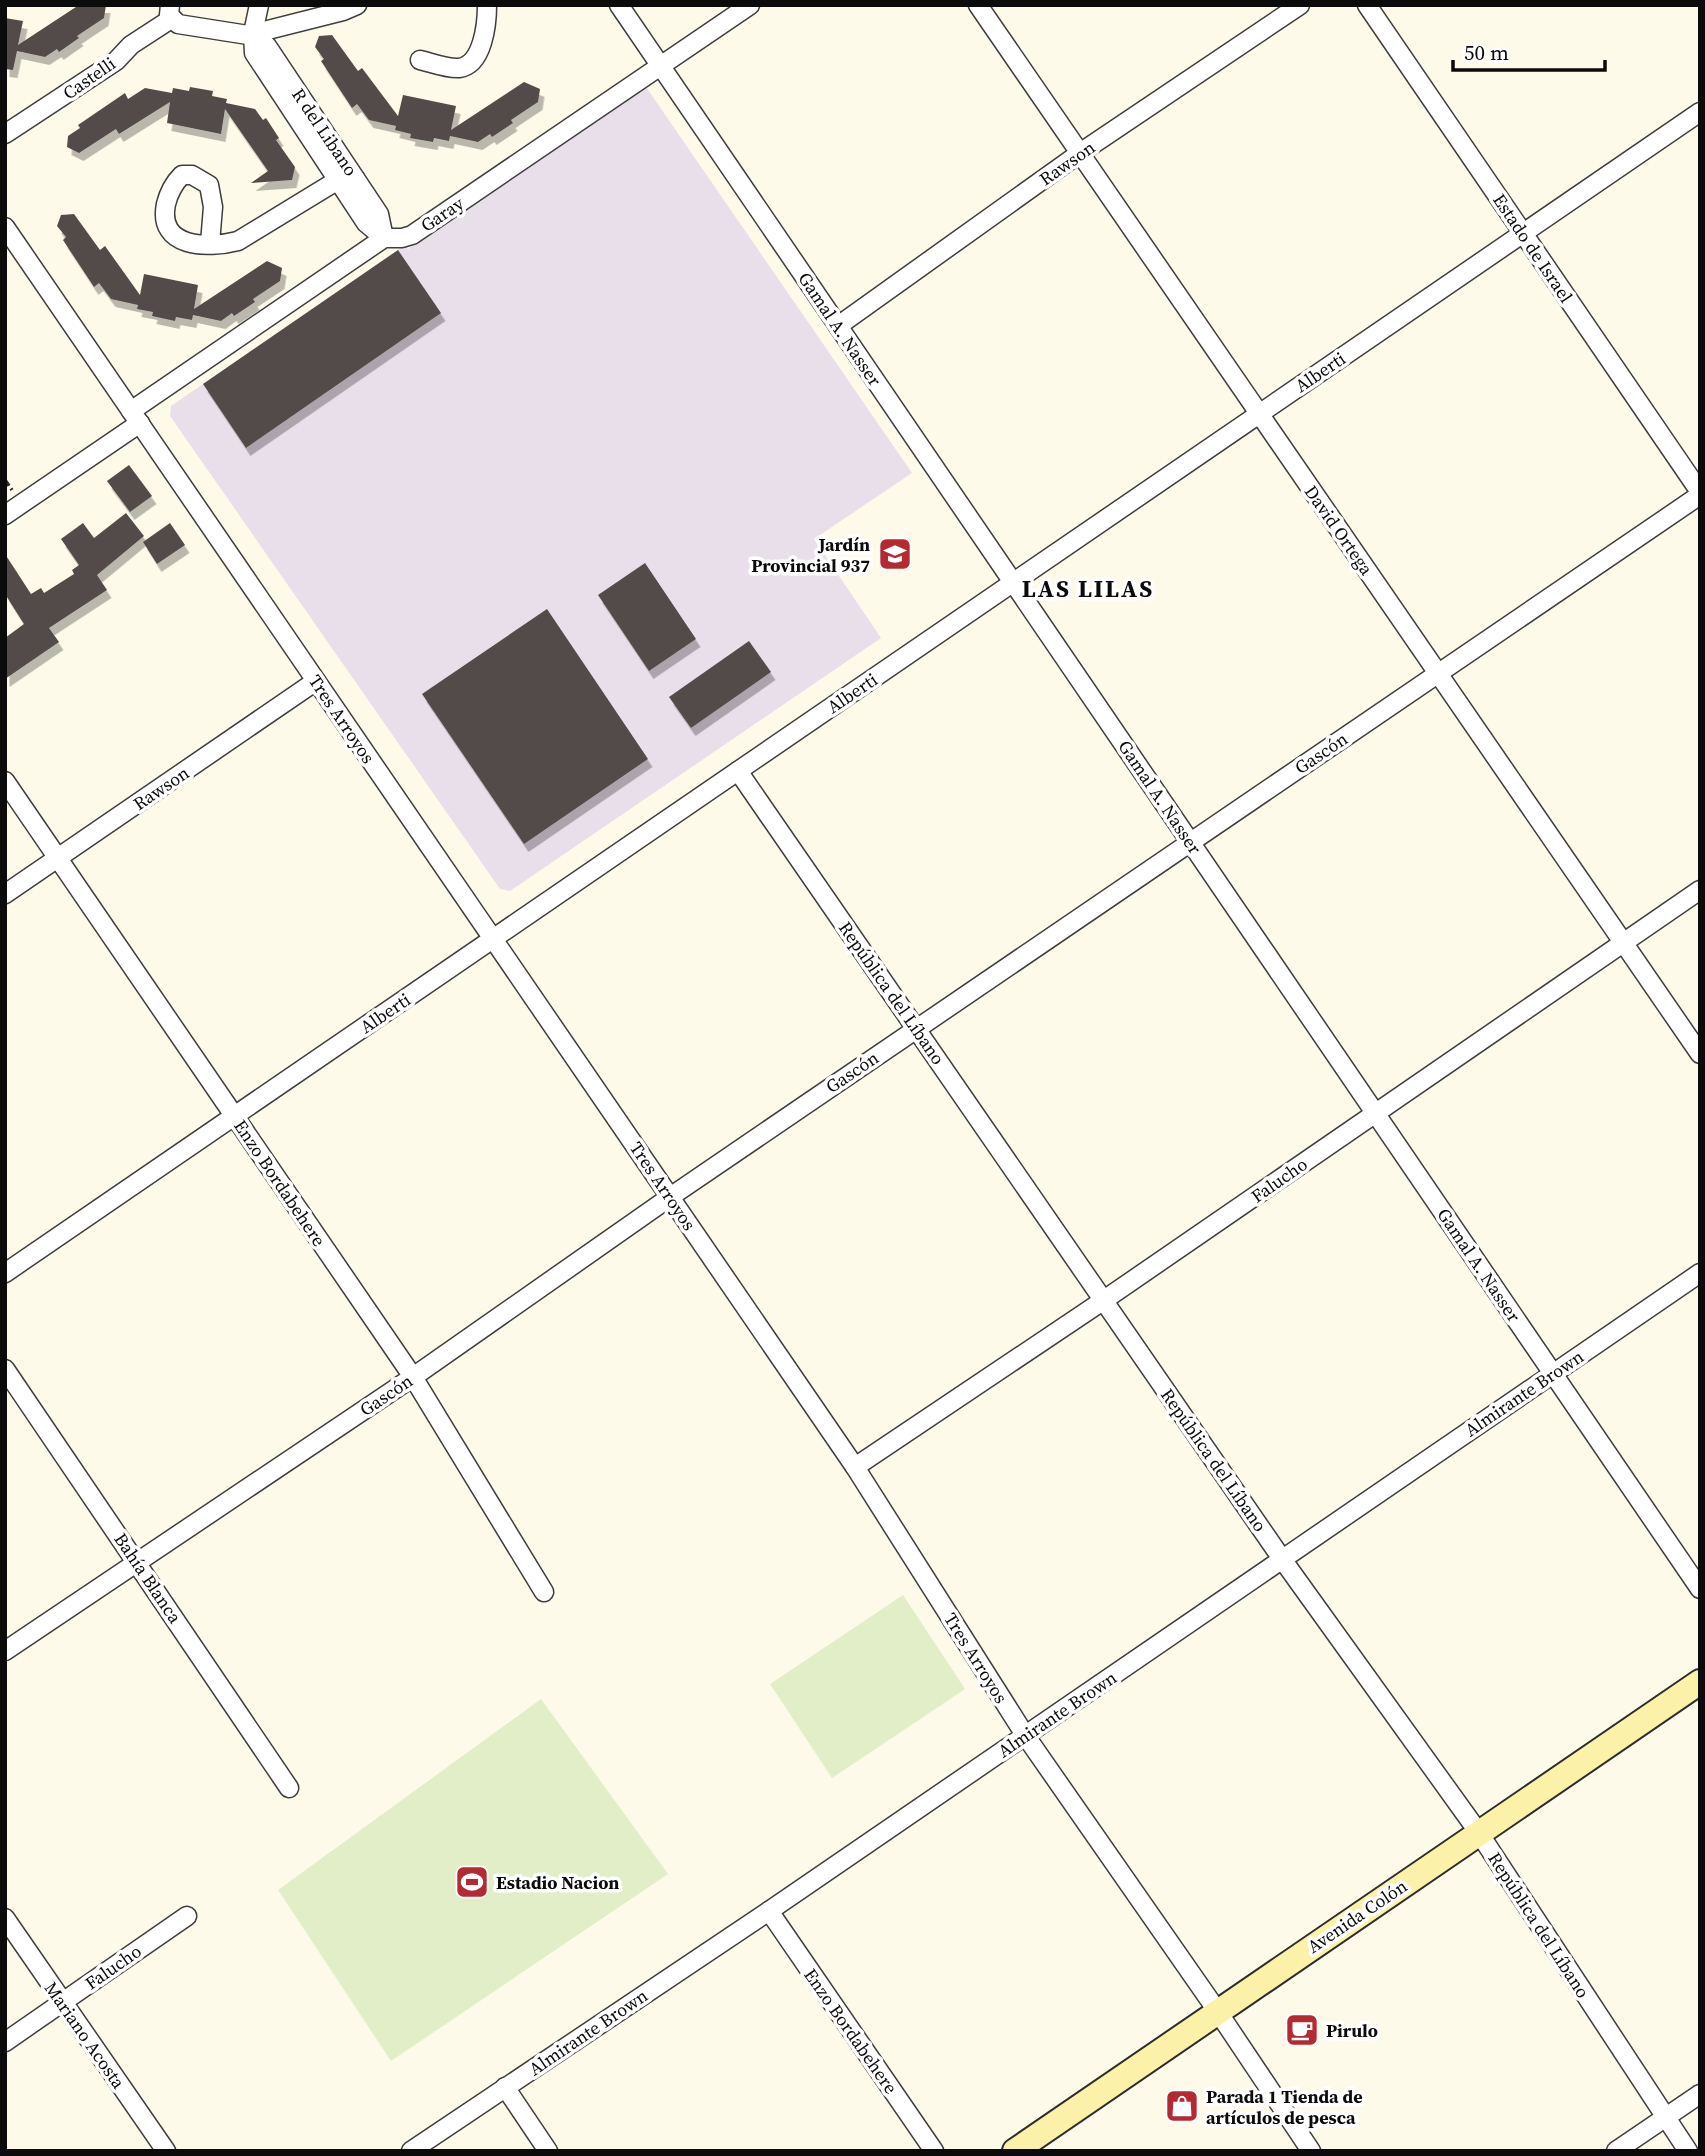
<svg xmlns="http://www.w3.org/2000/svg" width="1705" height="2156" viewBox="0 0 1705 2156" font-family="'Source Serif 4',serif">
	<defs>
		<filter id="shadow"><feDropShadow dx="4.5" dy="8" stdDeviation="0" flood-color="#0004"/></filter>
	</defs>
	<rect width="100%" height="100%" fill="#fefaea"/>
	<!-- industrial -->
	<polygon fill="#e9dfea" points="646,87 912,473 814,539 881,638 510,891 500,889 170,416 171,406 405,245 408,249"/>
	<!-- pitch -->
	<g fill="#e1eec7">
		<polygon points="903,1595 965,1689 832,1778 770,1684"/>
		<polygon points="541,1699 668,1874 391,2061 278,1890"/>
	</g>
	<!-- building -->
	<g fill="#534c48" filter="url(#shadow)">
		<polygon points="79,5 106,5 104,18 77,36 79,38 59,52 57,49 45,57 17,51 13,70 5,69 5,18 23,21 18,45"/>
		<polygon points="332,35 358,71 362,68 398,116 403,95 456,106 451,130 524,82 540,89 538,102 511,120 513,123 492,137 490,134 478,142 450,136 449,141 434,138 433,142 410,138 411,134 395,130 396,126 369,120 357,104 352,108 321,61 324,59 315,47 319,36"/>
		<polygon points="190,87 213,91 212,96 227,99 226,103 255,109 263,120 266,118 279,138 276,140 295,167 292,180 251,183 268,171 225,109 221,134 167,123 170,102 119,134 116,129 79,153 67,147 68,136 80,128 78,125 125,93 128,99 145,88 172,93 173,88 189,91"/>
		<polygon points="74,214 100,250 105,246 140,295 144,274 198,285 194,309 267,261 282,268 280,281 253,299 255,302 234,316 232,313 221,321 193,315 192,320 176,317 175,321 152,316 153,312 137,309 138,305 111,299 99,283 94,287 63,240 66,237 57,226 61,215"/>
		<polygon points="398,250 441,313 246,448 203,384"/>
		<polygon points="129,465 152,496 130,512 107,481"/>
		<polygon points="126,513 144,536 97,575 107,590 49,628 59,642 5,679 5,638 24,624 5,594 5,554 31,594 41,588 44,593 74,574 72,570 79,565 61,539 83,523 94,538"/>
		<polygon points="170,523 185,545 157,564 143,542"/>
		<polygon points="645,563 696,639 649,671 598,595"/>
		<polygon points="547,609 648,759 524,844 422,694"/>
		<polygon points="749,641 771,672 691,728 669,697"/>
	</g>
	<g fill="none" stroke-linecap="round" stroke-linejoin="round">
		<defs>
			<g id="street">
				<polyline points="170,5 169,15 178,24 248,35 343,11 357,5"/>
				<polyline points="259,5 253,33 254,53 366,223 384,238"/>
				<polyline points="619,5 1700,1589"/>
				<polyline points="978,5 1700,1054"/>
				<polyline points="1367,5 1700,492"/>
				<polyline points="253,33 267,46 379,214 384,238"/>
				<path d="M420,60C432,63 448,69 459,68C483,65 487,24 487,5"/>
				<polyline points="5,134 116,61 131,45 171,19"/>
				<polyline points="5,227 855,1467 1025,1735 1218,2012 1311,2151"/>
				<path d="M210,243L213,207L209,185L192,175H182C173,184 169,192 166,204C157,248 207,249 238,241L338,180L355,178"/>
				<polyline points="838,326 1080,153 1300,5"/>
				<polyline points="131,411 384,238 402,238 412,235 750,5"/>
				<polyline points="5,515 140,423"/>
				<polyline points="738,771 1282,1559 1479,1833 1688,2151"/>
				<polyline points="5,781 413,1377 544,1592"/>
				<polyline points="5,894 316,681"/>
				<polyline points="5,1273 1700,112"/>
				<polyline points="5,1369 289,1788"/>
				<polyline points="855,1467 1104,1300 1700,890"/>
				<polyline points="5,1651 413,1377 670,1197 1700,495"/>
				<polyline points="769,1911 934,2151"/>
				<polyline points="5,1918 166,2151"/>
				<polyline points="5,2042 187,1916"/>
				<polyline points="505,2087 548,2151"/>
				<polyline points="411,2151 769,1911 1700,1273"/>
				<polyline points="1616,2151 1700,2094"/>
			</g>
			<polyline id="secondary" points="1015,2151 1700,1682"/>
		</defs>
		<!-- street casing -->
		<use href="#street" stroke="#3e3e3e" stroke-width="21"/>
		<!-- secondary casing -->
		<use href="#secondary" stroke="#2d2d2d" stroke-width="28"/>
		<!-- path -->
		<polyline stroke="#2d2d2d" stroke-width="3.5" stroke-dasharray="7 3.5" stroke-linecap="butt" points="5,480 12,490"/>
		<!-- street -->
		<use href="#street" stroke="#fff" stroke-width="18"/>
		<!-- secondary -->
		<use href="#secondary" stroke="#fbf1a8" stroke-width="24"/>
	</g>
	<!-- icons -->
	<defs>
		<symbol id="school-square" viewBox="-11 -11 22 22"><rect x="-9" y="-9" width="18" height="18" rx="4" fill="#b42a33" stroke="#fff"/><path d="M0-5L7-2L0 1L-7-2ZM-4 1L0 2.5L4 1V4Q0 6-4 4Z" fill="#fff"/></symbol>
		<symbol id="stadium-square" viewBox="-11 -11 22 22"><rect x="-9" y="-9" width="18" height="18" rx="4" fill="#b42a33" stroke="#fff"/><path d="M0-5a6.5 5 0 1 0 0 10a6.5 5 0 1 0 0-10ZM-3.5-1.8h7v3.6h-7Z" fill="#fff"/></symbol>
		<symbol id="cafe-square" viewBox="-11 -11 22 22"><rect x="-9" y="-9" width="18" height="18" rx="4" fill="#b42a33" stroke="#fff"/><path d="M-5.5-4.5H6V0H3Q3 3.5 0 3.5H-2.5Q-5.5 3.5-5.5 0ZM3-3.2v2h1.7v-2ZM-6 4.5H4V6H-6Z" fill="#fff"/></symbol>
		<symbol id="shop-square" viewBox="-11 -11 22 22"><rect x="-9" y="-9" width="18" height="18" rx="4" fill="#b42a33" stroke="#fff"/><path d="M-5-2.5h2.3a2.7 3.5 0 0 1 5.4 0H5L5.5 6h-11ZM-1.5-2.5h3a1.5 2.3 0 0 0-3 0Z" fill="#fff"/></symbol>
	</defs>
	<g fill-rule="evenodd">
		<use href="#school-square" x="876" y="535" width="38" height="38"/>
		<use href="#stadium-square" x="453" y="1863" width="38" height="38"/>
		<use href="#cafe-square" x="1283" y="2011" width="38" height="38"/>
		<use href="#shop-square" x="1163" y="2087" width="38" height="38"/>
	</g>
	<g text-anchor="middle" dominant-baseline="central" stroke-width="7" stroke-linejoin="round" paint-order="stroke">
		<!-- street labels -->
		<g font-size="18" fill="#0b0b0b" stroke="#fff">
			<text transform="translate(89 78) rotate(-35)">Castelli</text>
			<text transform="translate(325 132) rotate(56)">R del Libano</text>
			<text transform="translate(1067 163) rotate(-35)">Rawson</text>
			<text transform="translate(442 214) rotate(-34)">Garay</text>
			<text transform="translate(1533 248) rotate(56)">Estado de Israel</text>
			<text transform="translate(840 329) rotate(56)">Gamal A. Nasser</text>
			<text transform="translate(1320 372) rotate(-34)">Alberti</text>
			<text transform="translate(1339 530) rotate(55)">David Ortega</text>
			<text transform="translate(852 693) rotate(-34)">Alberti</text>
			<text transform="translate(342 719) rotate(56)">Tres Arroyos</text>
			<text transform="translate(1321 753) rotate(-34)">Gascón</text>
			<text transform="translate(161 788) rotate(-34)">Rawson</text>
			<text transform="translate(1160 797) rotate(56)">Gamal A. Nasser</text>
			<text transform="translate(892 993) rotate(55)">República del Líbano</text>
			<text transform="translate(385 1013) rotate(-34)">Alberti</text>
			<text transform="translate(852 1072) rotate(-34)">Gascón</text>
			<text transform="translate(1279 1180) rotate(-35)">Falucho</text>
			<text transform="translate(280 1183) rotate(56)">Enzo Bordabehere</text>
			<text transform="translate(663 1186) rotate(56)">Tres Arroyos</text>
			<text transform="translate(1479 1265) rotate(56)">Gamal A. Nasser</text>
			<text transform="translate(1524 1393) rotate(-34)">Almirante Brown</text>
			<text transform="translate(386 1395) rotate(-34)">Gascón</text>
			<text transform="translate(1214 1460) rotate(55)">República del Líbano</text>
			<text transform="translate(148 1578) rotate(56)">Bahía Blanca</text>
			<text transform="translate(976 1658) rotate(58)">Tres Arroyos</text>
			<text transform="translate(1057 1714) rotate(-34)">Almirante Brown</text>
			<text transform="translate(1357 1916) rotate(-34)">Avenida Colón</text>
			<text transform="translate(1539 1925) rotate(57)">República del Líbano</text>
			<text transform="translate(113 1967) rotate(-35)">Falucho</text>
			<text transform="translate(851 2031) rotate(55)">Enzo Bordabehere</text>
			<text transform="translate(588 2032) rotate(-34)">Almirante Brown</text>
			<text transform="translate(85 2035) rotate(55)">Mariano Acosta</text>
		</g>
		<!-- poi labels -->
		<g font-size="18" font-weight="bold" fill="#0b0b0b" stroke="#fff" text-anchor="start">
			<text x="870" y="544" text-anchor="end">Jardín<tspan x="870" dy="21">Provincial 937</tspan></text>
			<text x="496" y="1882">Estadio Nacion</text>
			<text x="1326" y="2030">Pirulo</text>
			<text x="1206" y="2096">Parada 1 Tienda de<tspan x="1206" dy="21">artículos de pesca</tspan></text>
		</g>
		<!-- district labels -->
		<g font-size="24" font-weight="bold" letter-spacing="2" fill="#0b0b0b" stroke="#fff">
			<text x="1088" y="588">LAS LILAS</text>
		</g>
	</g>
	<!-- border -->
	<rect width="1705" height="2156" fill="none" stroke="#0b0b0b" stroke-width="14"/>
	<!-- scale -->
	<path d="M1453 60v10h152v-10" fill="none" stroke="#0b0b0b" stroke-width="3.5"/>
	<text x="1464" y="60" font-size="21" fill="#0b0b0b" stroke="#ffffff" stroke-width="5" paint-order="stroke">50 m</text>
</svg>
